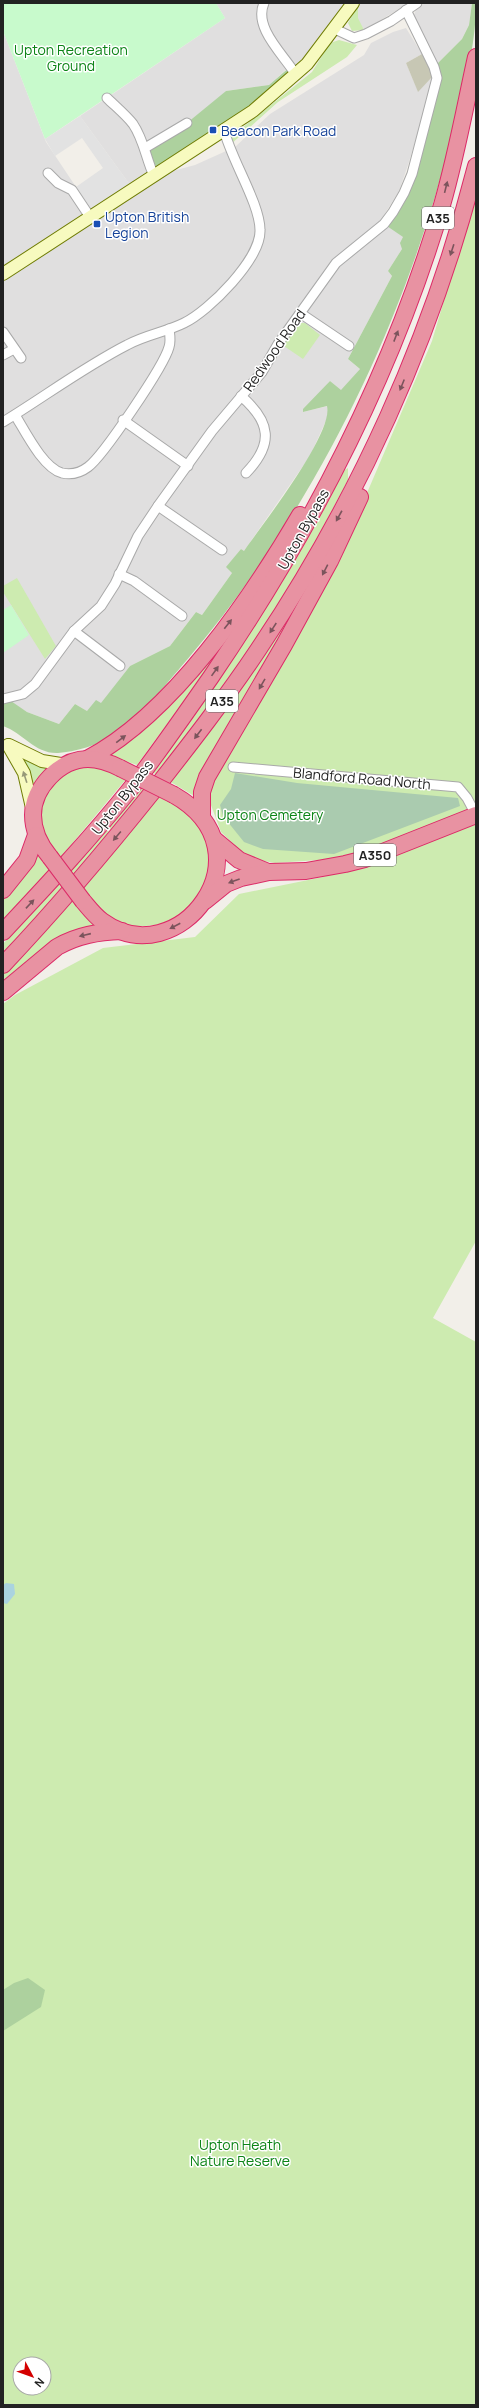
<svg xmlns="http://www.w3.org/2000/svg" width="479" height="2408" viewBox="0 0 479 2408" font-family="Manrope,sans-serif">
	<rect width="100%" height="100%" fill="#f2efe9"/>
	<!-- residential -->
	<g fill="#e0dfdf">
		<polygon points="216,3 353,3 296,75 290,66 269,85 226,91 154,176 195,165 235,147 270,114 364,55 371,43 393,32 406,28 422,54 406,63 418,91 433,76 428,99 408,165 399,191 381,220 403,237 402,249 388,271 392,276 348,359 360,369 341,391 330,381 303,412 328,406 329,414 310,456 244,551 241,549 227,567 232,573 202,615 196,612 170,646 130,666 101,704 87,711 75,704 59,724 27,712 8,700 3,699 3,274 6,272 3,265 3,31 46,142 94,214 133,189 80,116 225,18"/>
		<polygon points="359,3 409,3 364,30 357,19"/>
		<polygon points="425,3 472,3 469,25 462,39 434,67 413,17 416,10"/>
	</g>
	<!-- construction -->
	<polygon fill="#c7c7b4" points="422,54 433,76 418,92 406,63"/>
	<!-- grass -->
	<g fill="#cdebb0" fill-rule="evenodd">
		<polygon points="358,5 358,18 364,30 352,31 348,23"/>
		<polygon points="339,40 357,45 347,57 278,102 230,145 232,136 312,72 330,43"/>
		<polygon points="476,192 476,807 347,858 275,863 248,858 221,832 208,797 224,758 346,542 432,341"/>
		<polygon points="300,323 305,323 320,335 303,359 281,344 296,325"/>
		<polygon points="348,468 348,480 307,557 257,638 159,775 150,772 340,473"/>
		<polygon points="332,539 196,797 169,781"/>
		<polygon points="17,578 56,646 45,659 3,592 3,586"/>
		<polygon points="258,594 206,671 137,765 108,755"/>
		<polygon points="18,755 52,767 35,789 31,789"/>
		<path d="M81,767H100L127,778L60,858C55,851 49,845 45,838C32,807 50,777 81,767Z"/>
		<polygon points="139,784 148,790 75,877 69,870"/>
		<polygon points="159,795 189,812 207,840 210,868 198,901 167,924 133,927 114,921 99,909 83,888"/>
		<path d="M476,818V1241L433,1318L476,1342V2405H3V1004L15,995L103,948L195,937L239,894L323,877L418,847L416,841ZM20,2364H44V2388H20Z"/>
		<polygon points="36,848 50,870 3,920 3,898 22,876"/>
		<polygon points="60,882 65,889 3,957 3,944"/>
		<polygon points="72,900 95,925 93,928 3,986 3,974"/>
	</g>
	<!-- forest -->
	<g fill="#add19e">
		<path d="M472,3H476C476,50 462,94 451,139C404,326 312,514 186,661C165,685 140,718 113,736C99,745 74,752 58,753C35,754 23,733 3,726V699H8L27,712L59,724L75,704L87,711L96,700L101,703L130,666L170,646L196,612L202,615L232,573L226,567L241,549L244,551C262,525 334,433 327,406L303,412V409L330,381L341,390L360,369L348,359L392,276L388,271L402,249L400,243L403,237L384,224L404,193L426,119L434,67L462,39L469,25Z"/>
		<polygon points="291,66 296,75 154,176 145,148 187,123 226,91 269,85"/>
		<polygon points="28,1978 45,1990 41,2007 3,2031 3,1990 14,1983"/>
	</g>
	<!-- cemetery -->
	<polygon fill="#aacbaf" points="235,773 297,783 458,798 460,806 334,854 263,849 244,842 223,816 220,805 231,789"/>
	<!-- park -->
	<g fill="#c8facc">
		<polygon points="3,3 216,3 225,18 45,139 3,31"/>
		<polygon points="11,605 29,635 3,653 3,610"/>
	</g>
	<!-- parking -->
	<polygon fill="#e2e2e2" points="80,116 133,189 94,215 76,187 103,168 82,138 55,156 45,139"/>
	<!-- water -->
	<polygon fill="#aad3df" points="6,1583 14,1584 15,1594 7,1604 3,1603 3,1585"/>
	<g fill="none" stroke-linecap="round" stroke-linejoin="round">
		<defs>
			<g id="street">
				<path d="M264,3C253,28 284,55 296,75"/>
				<polyline points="335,29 354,38 366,34 391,21 417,3"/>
				<path d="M107,98C115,106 126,115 133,124C144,140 146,159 154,176"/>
				<polyline points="145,148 187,123"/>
				<polyline points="48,173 58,183 72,190 90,217"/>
				<polyline points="300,313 349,346"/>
				<polyline points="3,332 21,358"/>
				<polyline points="3,355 14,349"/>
				<path d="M241,396C271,422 274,444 246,473"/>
				<path d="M15,415C25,431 43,468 62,473C71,475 80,473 88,467C103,456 164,366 169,347C171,341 170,336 169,329"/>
				<polyline points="123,420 188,466"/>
				<path d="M3,422C44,397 84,367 127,345C145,335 166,332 184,323C209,311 261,259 260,230C260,204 231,159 224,130"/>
				<polyline points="158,506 222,550"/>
				<polyline points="119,574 134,581 182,616"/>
				<polyline points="74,631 120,666"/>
				<polyline points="3,699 23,694 35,684 74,631 101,606 115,584 138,536 158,506 212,431 262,372 278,344 326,277 336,263 384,224 393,212 404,193 412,174 437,78 434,67 406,10"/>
				<polyline points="233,767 458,787 467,798 476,815"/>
			</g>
			<g id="secondary">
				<polyline points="3,274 253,111 307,64 353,3"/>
				<polyline points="8,745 24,773 32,808"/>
				<polyline points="9,745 42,761 67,765"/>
			</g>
			<g id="highway">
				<path d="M87,759C172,715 252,597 300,515"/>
				<polyline points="202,817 202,792 207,777 284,645 330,561 360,497"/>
				<polyline points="215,840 239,860 268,872"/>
				<path d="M50,857C40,845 33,831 33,815C33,788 60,759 88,759C100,759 110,763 120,768"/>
				<polyline points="3,890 27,860 36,835"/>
				<path d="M83,901C89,908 94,915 102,921C178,977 274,852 174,795"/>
				<polyline points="205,901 226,884 241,878 269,872 306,871 345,864 365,859 476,815"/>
				<path d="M3,932C47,885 91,838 131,788C159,752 185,714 211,677C310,532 392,375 442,205C456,157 465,107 476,57"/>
				<path d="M3,965C56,909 106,850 154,790C190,744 226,698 258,650C357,503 432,338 476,166"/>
				<path d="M3,992L57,947C78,935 98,932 122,931"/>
			</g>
		</defs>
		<!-- street casing -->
		<use href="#street" stroke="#a9a9a9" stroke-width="11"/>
		<!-- secondary casing -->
		<use href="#secondary" stroke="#707d05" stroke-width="14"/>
		<!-- highway casing -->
		<use href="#highway" stroke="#dc2a67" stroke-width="18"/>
		<!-- street -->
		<use href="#street" stroke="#fff" stroke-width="9"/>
		<!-- secondary -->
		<use href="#secondary" stroke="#f7fabf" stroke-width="12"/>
		<!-- highway -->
		<use href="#highway" stroke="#e892a2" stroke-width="16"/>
		<defs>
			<g id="highway-bridge">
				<polyline points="120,768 174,795"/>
				<polyline points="50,857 83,901"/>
			</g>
		</defs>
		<!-- highway-bridge casing -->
		<use href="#highway-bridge" stroke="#dc2a67" stroke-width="18" stroke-linecap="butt"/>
		<!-- highway-bridge -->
		<use href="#highway-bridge" stroke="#e892a2" stroke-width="16"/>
	</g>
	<!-- one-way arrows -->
	<defs><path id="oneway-solid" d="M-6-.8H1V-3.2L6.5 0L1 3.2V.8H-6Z"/></defs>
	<g fill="#7b545c">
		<use href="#oneway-solid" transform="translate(446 187) rotate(-76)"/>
		<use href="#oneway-solid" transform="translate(452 250) rotate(108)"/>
		<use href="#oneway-solid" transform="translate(396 336) rotate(-69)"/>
		<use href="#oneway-solid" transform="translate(402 385) rotate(112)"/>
		<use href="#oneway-solid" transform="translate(339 516) rotate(119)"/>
		<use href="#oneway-solid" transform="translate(325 570) rotate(117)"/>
		<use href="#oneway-solid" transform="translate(228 624) rotate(-52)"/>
		<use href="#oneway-solid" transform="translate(273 628) rotate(123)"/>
		<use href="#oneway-solid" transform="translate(215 671) rotate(-55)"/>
		<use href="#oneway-solid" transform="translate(262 684) rotate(120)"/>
		<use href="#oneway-solid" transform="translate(198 734) rotate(127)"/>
		<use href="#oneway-solid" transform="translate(121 739) rotate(-37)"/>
		<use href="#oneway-solid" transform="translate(117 836) rotate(130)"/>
		<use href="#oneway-solid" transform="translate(234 881) rotate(160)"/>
		<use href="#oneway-solid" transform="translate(30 904) rotate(-47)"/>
		<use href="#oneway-solid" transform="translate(175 926) rotate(152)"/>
		<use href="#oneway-solid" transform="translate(85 935) rotate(167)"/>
	</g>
	<use fill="#979978" href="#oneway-solid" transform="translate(25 777) rotate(-108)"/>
	<!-- markers -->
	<g fill="#1a4fb4" stroke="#fff" stroke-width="1.5">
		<rect x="209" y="126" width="8" height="8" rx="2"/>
		<rect x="93" y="220" width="8" height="8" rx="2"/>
	</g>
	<g text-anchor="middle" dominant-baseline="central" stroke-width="3" stroke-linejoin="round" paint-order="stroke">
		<!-- shield labels -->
		<g fill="#fff" stroke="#646464" stroke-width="1">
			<rect x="422" y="207" width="32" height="22" rx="3"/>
			<rect x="206" y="690" width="32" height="22" rx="3"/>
			<rect x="354" y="844" width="42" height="22" rx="3"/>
		</g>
		<g font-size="13" font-weight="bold" fill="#222">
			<text x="438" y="218">A35</text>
			<text x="222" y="701">A35</text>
			<text x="375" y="855">A350</text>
		</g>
		<!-- park labels -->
		<g font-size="14" fill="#0c8416" stroke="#fff">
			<text x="71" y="49">Upton Recreation<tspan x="71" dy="16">Ground</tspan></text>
			<text x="270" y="814">Upton Cemetery</text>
			<text x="240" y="2144">Upton Heath<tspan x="240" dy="16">Nature Reserve</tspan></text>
		</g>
		<!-- transit labels -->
		<g font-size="14" fill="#164399" stroke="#fff" text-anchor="start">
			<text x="221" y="130">Beacon Park Road</text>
			<text x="105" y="216">Upton British<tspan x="105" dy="16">Legion</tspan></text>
		</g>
		<!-- street labels -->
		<g font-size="14" fill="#222" stroke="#fff">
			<text transform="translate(274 350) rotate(-55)">Redwood Road</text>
			<text transform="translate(303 529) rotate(-61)">Upton Bypass</text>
			<text transform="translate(362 778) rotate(5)">Blandford Road North</text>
			<text transform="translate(122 797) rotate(-52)">Upton Bypass</text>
		</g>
	</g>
	<!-- border -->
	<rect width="479" height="2408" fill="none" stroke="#222222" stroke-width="8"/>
	<!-- north arrow -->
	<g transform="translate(32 2376) rotate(131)"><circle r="19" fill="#ffffff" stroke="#a7a7a7"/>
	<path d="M0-3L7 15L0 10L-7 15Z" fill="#d40000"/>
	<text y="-6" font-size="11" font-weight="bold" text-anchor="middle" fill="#222222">N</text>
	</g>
</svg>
